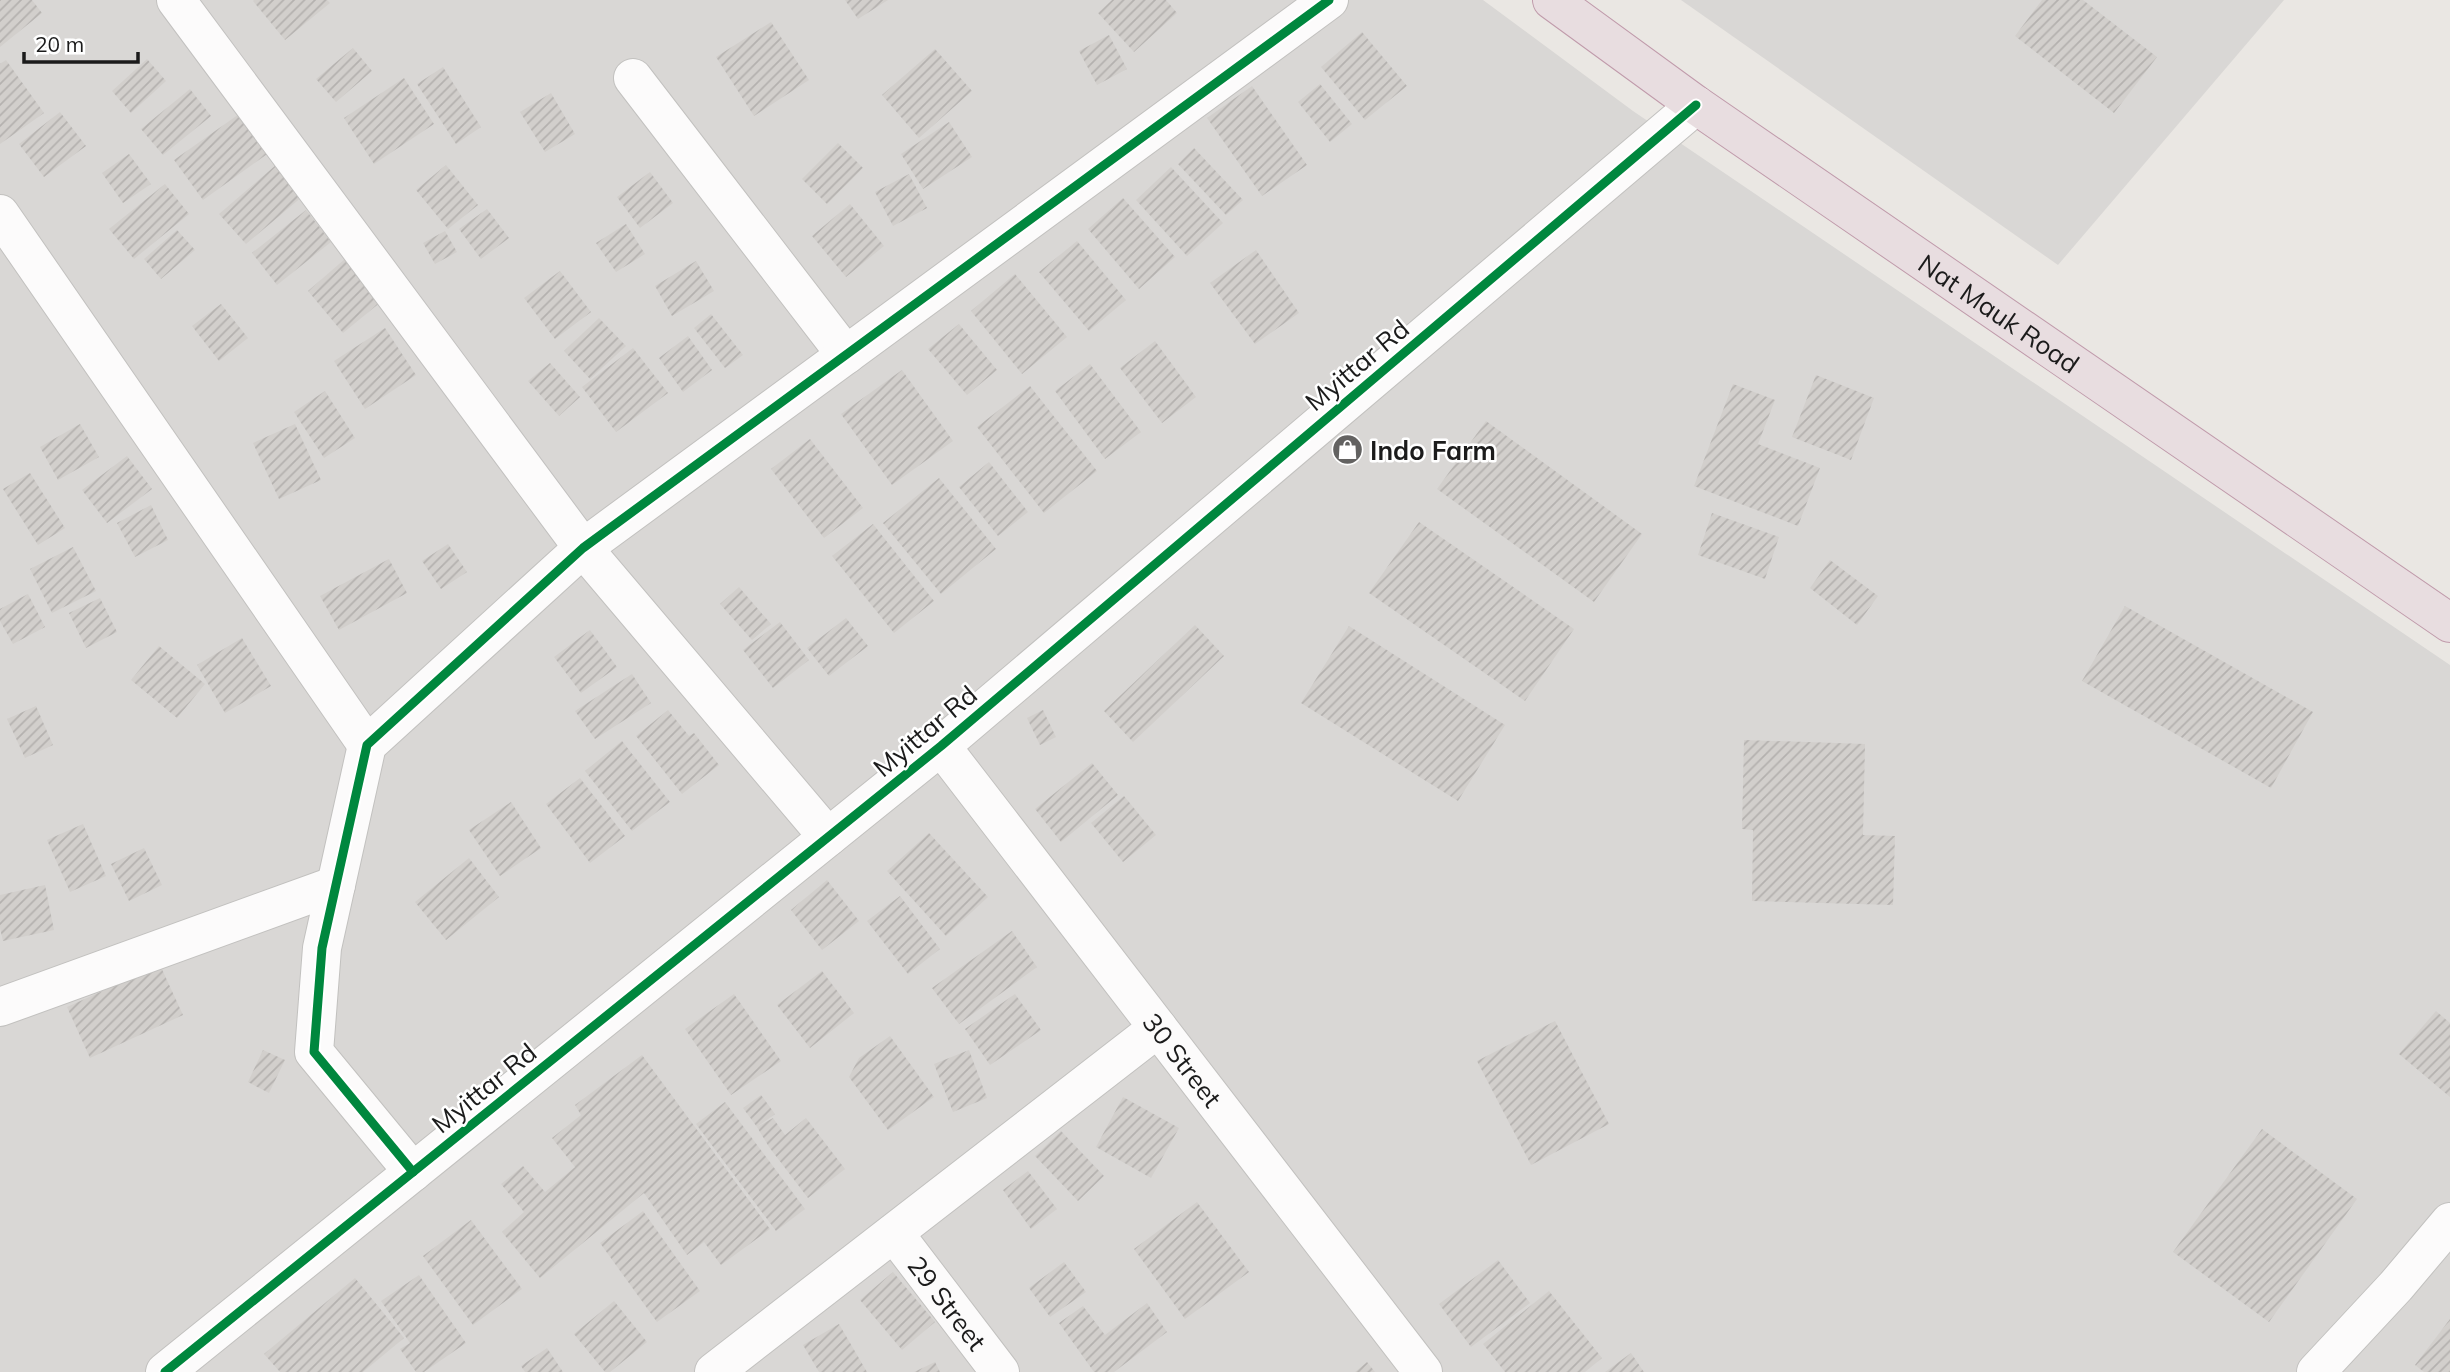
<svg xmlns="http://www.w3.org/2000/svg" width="2450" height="1372" viewBox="0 0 2450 1372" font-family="Mulish,sans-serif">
	<defs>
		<pattern id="building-hatch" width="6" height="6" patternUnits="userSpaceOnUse" patternTransform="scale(1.75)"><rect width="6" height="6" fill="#d2cfcc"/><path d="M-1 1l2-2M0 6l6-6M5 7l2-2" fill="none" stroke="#b4b1af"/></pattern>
	</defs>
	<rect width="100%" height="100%" fill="#eae7e3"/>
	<!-- residential -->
	<g fill="#d9d7d5">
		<polygon points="0,0 1483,0 1633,111 2450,665 2450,1372 0,1372"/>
		<polygon points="1681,0 2284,0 2058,265"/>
	</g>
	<!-- building -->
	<g fill="url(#building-hatch)">
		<polygon points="0,0 32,0 42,13 0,47"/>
		<polygon points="254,0 327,0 330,3 285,40 253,1"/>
		<polygon points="845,0 888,0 858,19"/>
		<polygon points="1112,0 1166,0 1177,13 1134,52 1098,13"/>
		<polygon points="2042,0 2083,0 2157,57 2114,113 2015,36"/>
		<polygon points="771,22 809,80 754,116 716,57"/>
		<polygon points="1362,32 1407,86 1365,120 1321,67"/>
		<polygon points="1109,35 1127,69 1097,85 1079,51"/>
		<polygon points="353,48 372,71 336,102 316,79"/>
		<polygon points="935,49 972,91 919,138 882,95"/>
		<polygon points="147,59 166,81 131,113 112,91"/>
		<polygon points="6,60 44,113 0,144 0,64"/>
		<polygon points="443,67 481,127 456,144 417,84"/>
		<polygon points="404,78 434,124 374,164 344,118"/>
		<polygon points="1320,84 1352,124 1330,142 1298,102"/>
		<polygon points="1252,86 1307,165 1262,196 1207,118"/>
		<polygon points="190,89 211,116 163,155 141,129"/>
		<polygon points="551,93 575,134 545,152 520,112"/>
		<polygon points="60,112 86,146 44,177 19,144"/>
		<polygon points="242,112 270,152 203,200 174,160"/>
		<polygon points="949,122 972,157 923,189 901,154"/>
		<polygon points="838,143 863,168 827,204 802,179"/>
		<polygon points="1194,148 1243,200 1226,215 1178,164"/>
		<polygon points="129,154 151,184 123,203 102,173"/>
		<polygon points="276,165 303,196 246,244 219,214"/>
		<polygon points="446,165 478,205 448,229 416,190"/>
		<polygon points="1171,167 1223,223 1187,256 1136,200"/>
		<polygon points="650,172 673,203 640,228 617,197"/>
		<polygon points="909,174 927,208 893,226 875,192"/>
		<polygon points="165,184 189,214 134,259 109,229"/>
		<polygon points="1123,198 1175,257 1139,289 1088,229"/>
		<polygon points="850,204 884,246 846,277 812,236"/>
		<polygon points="487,209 509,238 481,259 459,229"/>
		<polygon points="306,210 331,242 277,285 252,253"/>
		<polygon points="626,224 645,254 616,272 596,243"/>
		<polygon points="177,230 195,250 161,279 144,259"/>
		<polygon points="445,231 457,252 435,264 423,243"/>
		<polygon points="1077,241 1126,300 1089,331 1039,272"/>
		<polygon points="1256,250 1299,313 1255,344 1210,283"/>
		<polygon points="346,258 382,301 343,333 308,291"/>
		<polygon points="696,261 714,291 672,316 655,286"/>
		<polygon points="560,271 591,312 555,339 524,298"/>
		<polygon points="1015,274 1067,337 1022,374 971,311"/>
		<polygon points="221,304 248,338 219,361 192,326"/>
		<polygon points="711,314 743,355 725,368 694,328"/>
		<polygon points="599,318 626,346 590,379 564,351"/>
		<polygon points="959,324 997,370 967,395 928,349"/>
		<polygon points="385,328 416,375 365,409 334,361"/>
		<polygon points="688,336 712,370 683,392 659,358"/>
		<polygon points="1155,341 1196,397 1162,423 1120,368"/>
		<polygon points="633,348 668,393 616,432 582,387"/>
		<polygon points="550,363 580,397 559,416 528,381"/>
		<polygon points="1090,364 1141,432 1105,459 1055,391"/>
		<polygon points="902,370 953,441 892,485 841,414"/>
		<polygon points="1816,375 1874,398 1851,460 1792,437"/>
		<polygon points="1733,384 1775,400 1758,444 1820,468 1798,526 1694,486"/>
		<polygon points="1030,386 1097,471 1044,513 977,427"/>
		<polygon points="325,391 355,438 324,458 294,412"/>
		<polygon points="1486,421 1642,534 1594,602 1437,489"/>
		<polygon points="80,424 99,457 58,480 40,447"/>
		<polygon points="295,424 321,480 279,499 253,443"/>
		<polygon points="810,439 863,508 824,538 771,469"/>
		<polygon points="127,456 152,489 107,523 82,490"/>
		<polygon points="989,462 1028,512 998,536 959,487"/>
		<polygon points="30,473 65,528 38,545 3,489"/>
		<polygon points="939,478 996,549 941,594 883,523"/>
		<polygon points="151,505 168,540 135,557 117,523"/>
		<polygon points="1712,513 1779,537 1765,579 1698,555"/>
		<polygon points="1419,522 1574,629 1525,701 1369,593"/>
		<polygon points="873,524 934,601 894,633 832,556"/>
		<polygon points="448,544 467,572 441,589 422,561"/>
		<polygon points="73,547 96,591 52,613 30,569"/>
		<polygon points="389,559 407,593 339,630 320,596"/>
		<polygon points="1830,560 1878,596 1857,625 1810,588"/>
		<polygon points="739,587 771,624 752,640 720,604"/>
		<polygon points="28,594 45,627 13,644 0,621 0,609"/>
		<polygon points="100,598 117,632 86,648 69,613"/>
		<polygon points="2125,606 2313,712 2271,788 2082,681"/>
		<polygon points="846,618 868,646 829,676 807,648"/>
		<polygon points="780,622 809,660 773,688 743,650"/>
		<polygon points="1195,625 1224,656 1133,742 1104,711"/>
		<polygon points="1349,626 1505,725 1458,801 1301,703"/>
		<polygon points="590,630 617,667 581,693 554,657"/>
		<polygon points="242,638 271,686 225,713 197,665"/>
		<polygon points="159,646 205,684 177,718 131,680"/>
		<polygon points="632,674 651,703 595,739 575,711"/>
		<polygon points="36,706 53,745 25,758 7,719"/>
		<polygon points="668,710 689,736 694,733 719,765 682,794 636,736"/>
		<polygon points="1043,710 1056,737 1040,745 1027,718"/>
		<polygon points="1744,740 1865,744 1863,835 1895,836 1893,905 1752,901 1753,830 1742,829"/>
		<polygon points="622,741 670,802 632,831 585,771"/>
		<polygon points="1092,763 1118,795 1061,842 1035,809"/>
		<polygon points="580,778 625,836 590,863 546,804"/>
		<polygon points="1124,796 1156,835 1123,862 1091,823"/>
		<polygon points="511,802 541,848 500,876 469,830"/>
		<polygon points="83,824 106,876 70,892 47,840"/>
		<polygon points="929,833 988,897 946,936 887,871"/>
		<polygon points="144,848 162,885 129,901 111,864"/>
		<polygon points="469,858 499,897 446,940 415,902"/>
		<polygon points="827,880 859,921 822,950 791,910"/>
		<polygon points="45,885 54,930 3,941 0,928 0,895"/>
		<polygon points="900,896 940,949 908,974 867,921"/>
		<polygon points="1012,931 1037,967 959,1024 932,988"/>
		<polygon points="160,965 183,1015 90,1058 67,1007"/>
		<polygon points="822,971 854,1013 810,1048 777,1005"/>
		<polygon points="734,994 781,1061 731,1095 685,1029"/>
		<polygon points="1015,994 1041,1030 990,1065 965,1029"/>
		<polygon points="2436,1011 2450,1023 2450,1097 2399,1054"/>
		<polygon points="1555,1021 1609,1124 1531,1165 1477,1061"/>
		<polygon points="890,1036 934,1097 888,1130 849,1077 859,1058"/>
		<polygon points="263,1050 285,1060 269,1093 248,1082"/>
		<polygon points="969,1050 987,1098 953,1112 934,1064"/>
		<polygon points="642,1055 770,1229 721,1265 704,1242 687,1255 644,1193 540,1278 502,1232 524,1212 501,1184 523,1166 545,1192 575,1167 552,1138 581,1115 575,1105"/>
		<polygon points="761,1095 775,1114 757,1127 743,1108"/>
		<polygon points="1123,1097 1179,1128 1151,1178 1096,1147"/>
		<polygon points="725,1102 805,1209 776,1231 696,1124"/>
		<polygon points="773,1118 785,1135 806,1118 845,1169 808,1198 769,1147 757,1127"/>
		<polygon points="2262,1129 2357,1199 2269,1322 2173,1252"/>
		<polygon points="1061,1131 1104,1176 1078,1201 1035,1156"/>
		<polygon points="1028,1171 1057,1209 1031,1229 1003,1190"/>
		<polygon points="1197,1202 1249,1272 1185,1319 1134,1249"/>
		<polygon points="643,1211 700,1291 657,1322 600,1243"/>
		<polygon points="471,1220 522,1289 473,1325 423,1256"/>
		<polygon points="1498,1260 1530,1303 1471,1347 1439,1304"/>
		<polygon points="1064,1262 1086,1292 1050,1317 1029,1288"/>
		<polygon points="893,1272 935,1322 902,1350 860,1300"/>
		<polygon points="419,1275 466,1343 424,1372 416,1372 400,1349 410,1343 381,1301"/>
		<polygon points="355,1278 404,1338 363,1372 280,1372 264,1354"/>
		<polygon points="1549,1291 1602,1358 1585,1372 1505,1372 1483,1344"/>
		<polygon points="614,1301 647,1342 610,1372 605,1372 574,1334"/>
		<polygon points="1147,1303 1167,1332 1114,1372 1094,1372 1059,1323 1083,1306 1105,1335"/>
		<polygon points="2450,1319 2450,1372 2424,1372 2415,1365"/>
		<polygon points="839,1324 867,1372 819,1372 803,1345"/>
		<polygon points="547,1348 563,1372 525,1372 521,1366"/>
		<polygon points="1631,1353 1644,1372 1605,1372"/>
		<polygon points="935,1362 940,1372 914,1372"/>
		<polygon points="1367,1362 1375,1372 1355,1372"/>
	</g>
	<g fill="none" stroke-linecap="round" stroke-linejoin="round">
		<defs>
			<g id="street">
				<polyline points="176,0 583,548 828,837"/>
				<polyline points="633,78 846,355"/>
				<polyline points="0,214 367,745"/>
				<path id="s1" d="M941,746L1423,1372"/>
				<polyline points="0,1007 336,885"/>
				<polyline points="413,1172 314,1052 322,948 367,745 583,548 1329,0"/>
				<path id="s2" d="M894,1233L1000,1372"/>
				<polyline points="165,1372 941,746 1696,105"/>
				<polyline points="714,1372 1158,1028"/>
				<polyline points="2316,1372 2396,1286 2450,1222"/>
			</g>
			<g id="highway">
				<path id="s3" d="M1552,0L1696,105L2450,623"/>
			</g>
		</defs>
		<!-- street casing -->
		<use href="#street" stroke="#c2c1bf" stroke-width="40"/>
		<!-- highway casing -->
		<use href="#highway" stroke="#c09bab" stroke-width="40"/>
		<!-- street -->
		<use href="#street" stroke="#fcfbfb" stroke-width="38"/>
		<!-- highway -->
		<use href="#highway" stroke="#e8dde0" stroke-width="38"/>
		<defs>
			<g id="cycleway">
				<polyline points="413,1172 314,1052 322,948 367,745 583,548 1329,0"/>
				<polyline points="165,1372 941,746 1696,105"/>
			</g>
		</defs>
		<!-- cycleway casing -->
		<use href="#cycleway" stroke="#fff" stroke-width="13"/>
		<!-- cycleway -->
		<use href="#cycleway" stroke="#00873e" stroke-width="9"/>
	</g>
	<!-- icons -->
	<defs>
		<symbol id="shop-disc" viewBox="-11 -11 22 22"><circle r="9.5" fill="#636261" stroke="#fff"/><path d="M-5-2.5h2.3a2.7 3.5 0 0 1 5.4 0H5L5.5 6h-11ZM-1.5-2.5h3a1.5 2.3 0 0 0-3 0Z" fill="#fff"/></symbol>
	</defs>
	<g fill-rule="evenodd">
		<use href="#shop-disc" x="1330" y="432" width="35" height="35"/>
	</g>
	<g text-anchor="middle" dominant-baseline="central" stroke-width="5" stroke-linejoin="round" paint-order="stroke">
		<!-- street labels -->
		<g font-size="26" fill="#1b1b1b" stroke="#fff">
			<text stroke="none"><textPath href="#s3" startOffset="546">Nat Mauk Road</textPath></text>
			<text transform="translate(1357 365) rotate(-40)">Myittar Rd</text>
			<text transform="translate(925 731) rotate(-40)">Myittar Rd</text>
			<text stroke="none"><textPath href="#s1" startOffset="396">30 Street</textPath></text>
			<text transform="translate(484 1088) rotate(-39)">Myittar Rd</text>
			<text stroke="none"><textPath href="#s2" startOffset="88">29 Street</textPath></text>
		</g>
		<!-- poi labels -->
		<g font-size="26" font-weight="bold" fill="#1b1b1b" stroke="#fff" text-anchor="start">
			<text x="1370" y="450">Indo Farm</text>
		</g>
	</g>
	<!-- scale -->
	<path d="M24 52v10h114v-10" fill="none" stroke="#1b1b1b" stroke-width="3.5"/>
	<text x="35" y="52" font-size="21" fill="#1b1b1b" stroke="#ffffff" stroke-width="5" paint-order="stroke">20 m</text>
</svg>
